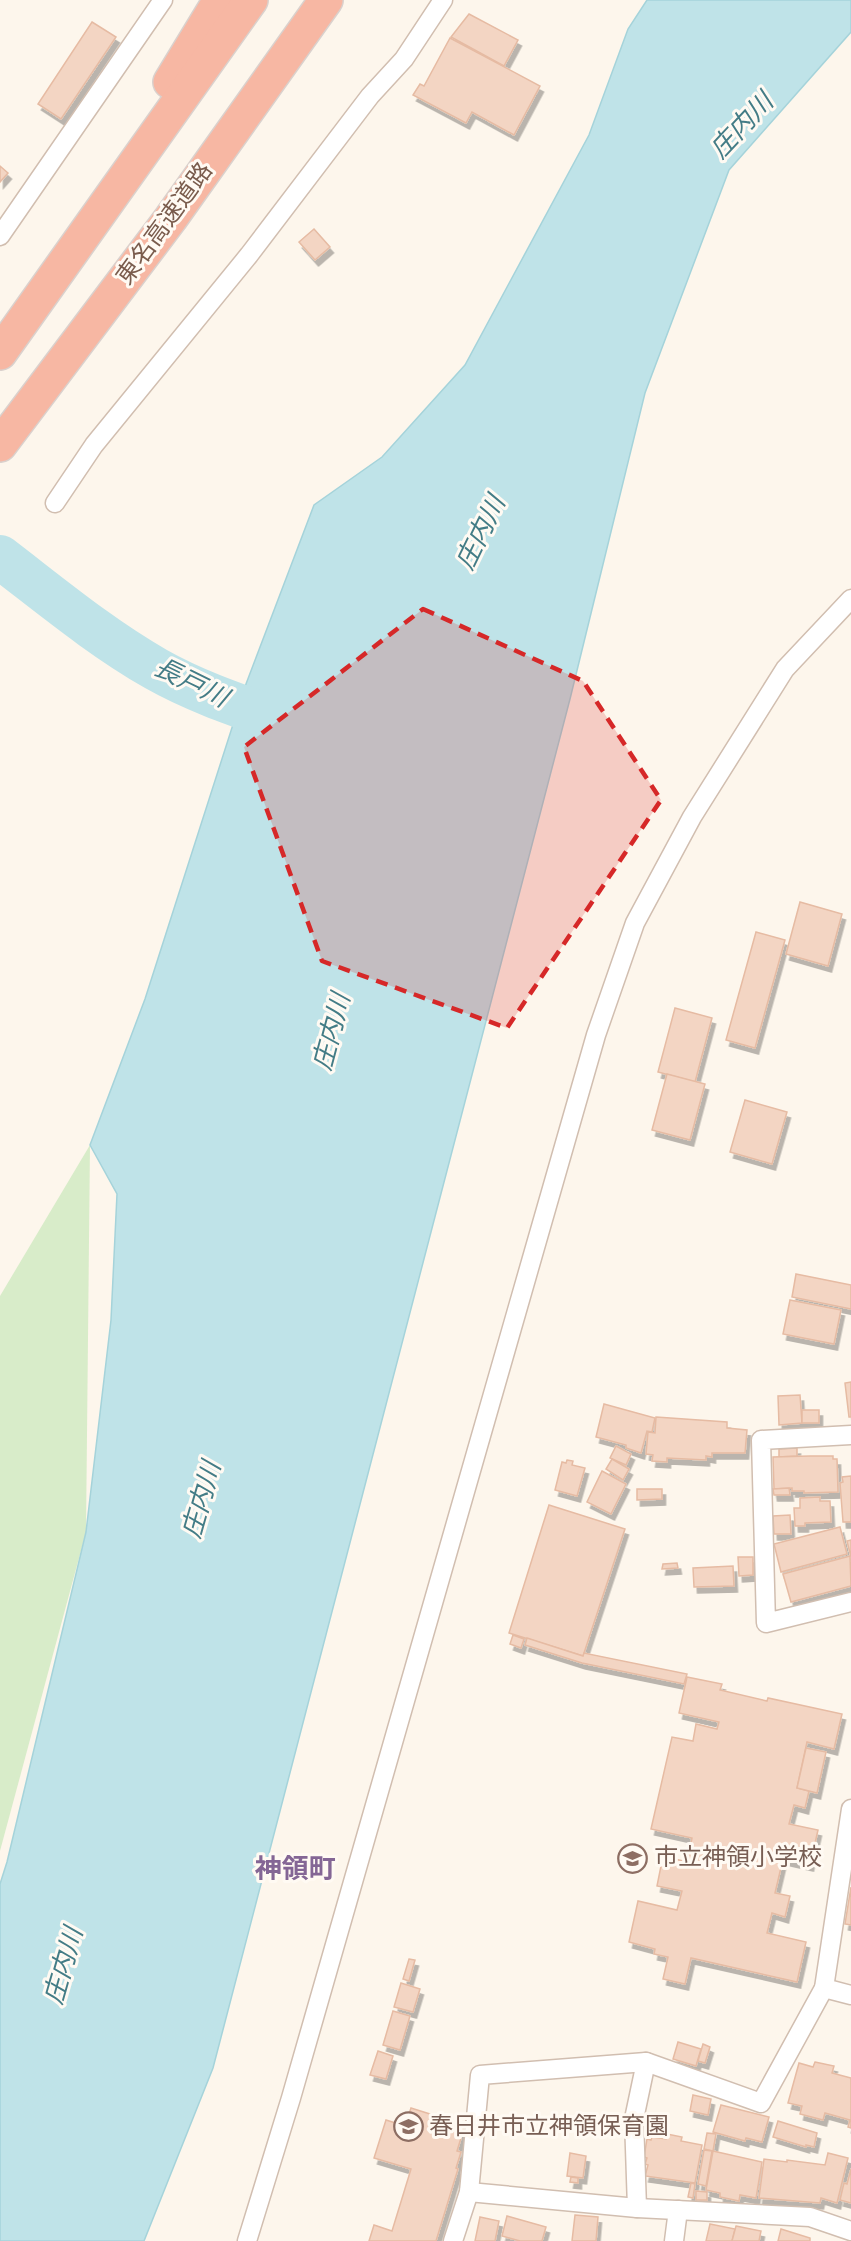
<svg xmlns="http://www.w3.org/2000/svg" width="851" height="2241" viewBox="0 0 851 2241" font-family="'Alegreya Sans','Noto Sans JP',sans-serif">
	<defs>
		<filter id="shadow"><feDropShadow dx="3.5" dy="6" stdDeviation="0" flood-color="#0004"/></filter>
	</defs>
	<rect width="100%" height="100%" fill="#fdf6ec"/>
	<!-- green -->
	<polygon fill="#d8ecc9" points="90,1145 86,1532 0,1851 0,1296"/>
	<!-- water -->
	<polygon fill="#bfe3e8" stroke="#a5d3da" stroke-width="1.5" points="647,0 851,0 851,32 729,170 645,393 570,699 213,2068 144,2241 0,2241 0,1884 7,1862 86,1532 111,1320 117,1194 90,1145 145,999 246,684 314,505 382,457 465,365 589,135 628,29"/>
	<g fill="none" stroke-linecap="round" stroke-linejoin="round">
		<!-- river -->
		<path stroke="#bfe3e8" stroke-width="44" d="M0,557C51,596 100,637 156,669C200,694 249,709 296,726"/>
	</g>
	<!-- building -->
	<g fill="#f3d5c3" stroke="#e6bba3" stroke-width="1.5" filter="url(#shadow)">
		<polygon points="469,14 518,40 504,66 451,37"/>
		<polygon points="92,22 116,37 61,119 38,104"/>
		<polygon points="450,38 540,86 514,135 472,112 466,123 413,95 420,84 424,86"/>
		<polygon points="0,166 8,173 0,182"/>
		<polygon points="314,229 330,247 315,260 299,242"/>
		<polygon points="800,902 842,914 828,966 786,954"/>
		<polygon points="756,932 785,940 755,1048 726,1040"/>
		<polygon points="675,1008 712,1018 695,1082 658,1072"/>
		<polygon points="667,1074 705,1084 690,1140 652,1130"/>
		<polygon points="745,1100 787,1112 772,1164 730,1152"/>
		<polygon points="796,1274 851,1285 851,1309 792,1297"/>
		<polygon points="790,1300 841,1310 834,1344 783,1334"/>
		<polygon points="851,1382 851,1417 849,1417 845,1383"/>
		<polygon points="800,1395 802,1423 779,1425 778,1396"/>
		<polygon points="604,1404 655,1418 652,1432 647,1431 641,1453 626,1448 626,1445 596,1437"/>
		<rect x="802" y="1410" width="17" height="13"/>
		<polygon points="656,1417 727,1422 727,1428 747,1430 745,1453 712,1453 712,1457 706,1456 706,1460 667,1458 667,1462 652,1461 653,1455 646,1454 648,1432 655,1433"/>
		<polygon points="616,1446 631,1454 626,1465 610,1458"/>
		<polygon points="797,1448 797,1456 779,1457 779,1449"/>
		<polygon points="810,1456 833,1456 833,1459 837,1459 838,1492 804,1493 804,1491 792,1491 792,1488 774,1489 773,1457"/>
		<polygon points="612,1459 629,1469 623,1480 606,1469"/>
		<polygon points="567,1460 573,1461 572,1465 585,1468 577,1496 555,1490 562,1462 566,1463"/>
		<polygon points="602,1471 626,1484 611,1514 587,1502"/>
		<polygon points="851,1476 851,1522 843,1522 840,1483 843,1482 842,1477"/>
		<polygon points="789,1488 790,1495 774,1495 773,1489"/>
		<polygon points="637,1489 662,1489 662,1499 637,1500"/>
		<polygon points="820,1497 820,1501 830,1501 831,1522 805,1523 805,1526 795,1526 794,1508 800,1508 800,1498"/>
		<polygon points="549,1505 625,1529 583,1656 509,1633"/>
		<polygon points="790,1515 791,1534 774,1534 773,1516"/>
		<polygon points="840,1527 847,1554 781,1572 774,1544"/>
		<polygon points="851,1540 851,1557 847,1541"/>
		<polygon points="850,1556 851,1586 791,1602 783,1574"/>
		<polygon points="738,1557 753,1557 753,1575 739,1576"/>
		<polygon points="677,1563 678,1568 662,1569 663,1564"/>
		<polygon points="733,1566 734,1586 694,1587 693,1568"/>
		<polygon points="513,1635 524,1639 521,1648 510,1644"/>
		<polygon points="527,1638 583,1656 584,1653 687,1674 684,1684 582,1663 525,1645"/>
		<polygon points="687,1677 722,1684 720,1690 767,1701 768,1698 842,1714 834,1749 807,1742 797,1788 809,1791 805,1808 794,1805 789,1824 818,1830 810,1865 783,1859 775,1893 790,1896 785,1917 772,1913 767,1933 806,1942 797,1982 691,1958 685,1984 663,1979 668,1957 654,1954 655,1949 629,1942 638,1901 677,1910 682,1891 657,1886 663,1856 687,1862 692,1838 651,1829 672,1737 693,1741 696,1724 717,1729 719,1722 679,1713"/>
		<polygon points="806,1748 826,1752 817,1793 797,1788"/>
		<polygon points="851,1887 851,1925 845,1924"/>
		<polygon points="409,1959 415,1960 409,1981 403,1979"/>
		<polygon points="401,1983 420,1989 413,2012 394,2007"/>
		<polygon points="393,2011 410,2016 400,2050 383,2045"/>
		<polygon points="678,2042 701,2049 696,2066 673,2059"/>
		<polygon points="703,2044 710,2047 705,2063 698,2061"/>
		<polygon points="378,2051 393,2056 386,2079 370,2075"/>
		<polygon points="815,2062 834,2066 832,2073 851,2078 851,2128 848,2127 850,2120 825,2113 823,2120 800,2114 802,2106 788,2103 799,2063 813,2067"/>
		<polygon points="693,2095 711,2099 708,2115 690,2111"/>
		<polygon points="721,2105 769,2117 762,2142 746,2138 745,2141 713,2132"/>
		<polygon points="411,2108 465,2125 457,2151 461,2152 456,2168 458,2169 436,2241 369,2241 374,2225 392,2231 411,2169 374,2158 386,2120 405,2126"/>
		<polygon points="778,2121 817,2133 814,2147 806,2145 806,2147 773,2137"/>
		<polygon points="707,2133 716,2134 713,2151 704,2149"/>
		<polygon points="667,2134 682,2137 681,2141 702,2145 695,2183 645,2176 648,2165 645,2164 647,2158 644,2157 647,2139 651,2140 652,2137 666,2139"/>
		<polygon points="704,2150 712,2151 706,2186 698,2184"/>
		<polygon points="713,2151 762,2162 756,2198 740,2195 739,2201 720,2197 720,2193 706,2190"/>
		<polygon points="570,2153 586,2156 583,2178 567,2176"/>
		<polygon points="828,2153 848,2158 837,2203 821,2198 820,2203 759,2198 764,2159 787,2162 787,2160 825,2165"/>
		<polygon points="851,2169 851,2203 840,2200 844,2183 847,2184"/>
		<polygon points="571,2177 578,2178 578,2183 570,2182"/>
		<polygon points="691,2183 695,2184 693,2198 688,2197"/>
		<polygon points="696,2191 707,2192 707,2200 696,2200"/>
		<polygon points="575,2215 598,2217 596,2241 572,2241"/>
		<polygon points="507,2216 546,2227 542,2241 520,2241 502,2236"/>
		<polygon points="480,2217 499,2221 495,2241 475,2241"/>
		<polygon points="710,2224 735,2229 732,2241 706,2241"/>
		<polygon points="736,2226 761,2231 759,2241 732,2241"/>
		<polygon points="781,2229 810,2238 810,2241 778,2241"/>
	</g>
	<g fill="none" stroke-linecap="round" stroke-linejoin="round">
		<defs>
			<g id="minor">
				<polyline points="0,236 163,0"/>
				<polyline points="55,503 94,445 249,255 370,96 404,59 443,0"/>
				<polyline points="851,1435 761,1440 766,1623 851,1602"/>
				<polyline points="824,1988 851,1995"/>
				<polyline points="469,2192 637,2208 810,2217 851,2231"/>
				<polyline points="637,2208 634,2119 646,2062"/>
				<polyline points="247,2241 291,2098 596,1035 635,923 692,817 785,669 851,599"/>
				<polyline points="453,2241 469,2192 480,2075 646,2062 761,2103 824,1988 851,1809"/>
				<polyline points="674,2241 678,2210"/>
			</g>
			<g id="motorway">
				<polyline points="170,82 220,0"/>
				<polyline points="0,353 251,0"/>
				<polyline points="0,445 171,218 326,0"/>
			</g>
		</defs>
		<!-- minor casing -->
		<use href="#minor" stroke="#d1beb0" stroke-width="21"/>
		<!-- motorway casing -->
		<use href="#motorway" stroke="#dad1cd" stroke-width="36"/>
		<!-- minor -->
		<use href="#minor" stroke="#fff" stroke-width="18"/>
		<!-- motorway -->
		<use href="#motorway" stroke="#f7b7a3" stroke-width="33"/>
	</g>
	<!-- marked area -->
	<path fill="#d62828" fill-opacity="0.2" stroke="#d62828" stroke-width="4.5" stroke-dasharray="12 8" stroke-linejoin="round" d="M423,609L583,681L661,800L507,1028L322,961L244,747Z"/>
	<!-- icons -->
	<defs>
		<symbol id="school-ring" viewBox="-11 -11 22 22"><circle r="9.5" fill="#fffaf3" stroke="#8d6e63" stroke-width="1.5"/><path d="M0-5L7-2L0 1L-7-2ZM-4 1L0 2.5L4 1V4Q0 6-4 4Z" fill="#8d6e63"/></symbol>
	</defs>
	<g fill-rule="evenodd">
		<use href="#school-ring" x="616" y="1842" width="33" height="33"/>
		<use href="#school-ring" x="392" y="2110" width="33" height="33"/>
	</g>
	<g text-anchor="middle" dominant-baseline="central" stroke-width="6" stroke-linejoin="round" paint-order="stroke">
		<!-- street labels -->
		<g font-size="24" fill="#7a5c4d" stroke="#fffaf3">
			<text transform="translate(165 224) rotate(-54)">東名高速道路</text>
		</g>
		<!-- education labels -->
		<g font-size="24" fill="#785e54" stroke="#fffaf3" text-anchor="start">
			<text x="654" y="1858">市立神領小学校</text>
			<text x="429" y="2127">春日井市立神領保育園</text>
		</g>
		<!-- water labels -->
		<g font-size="26" font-style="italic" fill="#437c86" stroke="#fffaf3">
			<text transform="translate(742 126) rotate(-47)">庄内川</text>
			<text transform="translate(481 533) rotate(-64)">庄内川</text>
			<text transform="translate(191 683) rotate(26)">長戸川</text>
			<text transform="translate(332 1032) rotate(-75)">庄内川</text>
			<text transform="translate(202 1500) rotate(-74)">庄内川</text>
			<text transform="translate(64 1966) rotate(-74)">庄内川</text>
		</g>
		<!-- quarter labels -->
		<g font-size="27" font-weight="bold" fill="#846695" stroke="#fffaf3">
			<text x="295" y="1869">神領町</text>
		</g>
	</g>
</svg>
